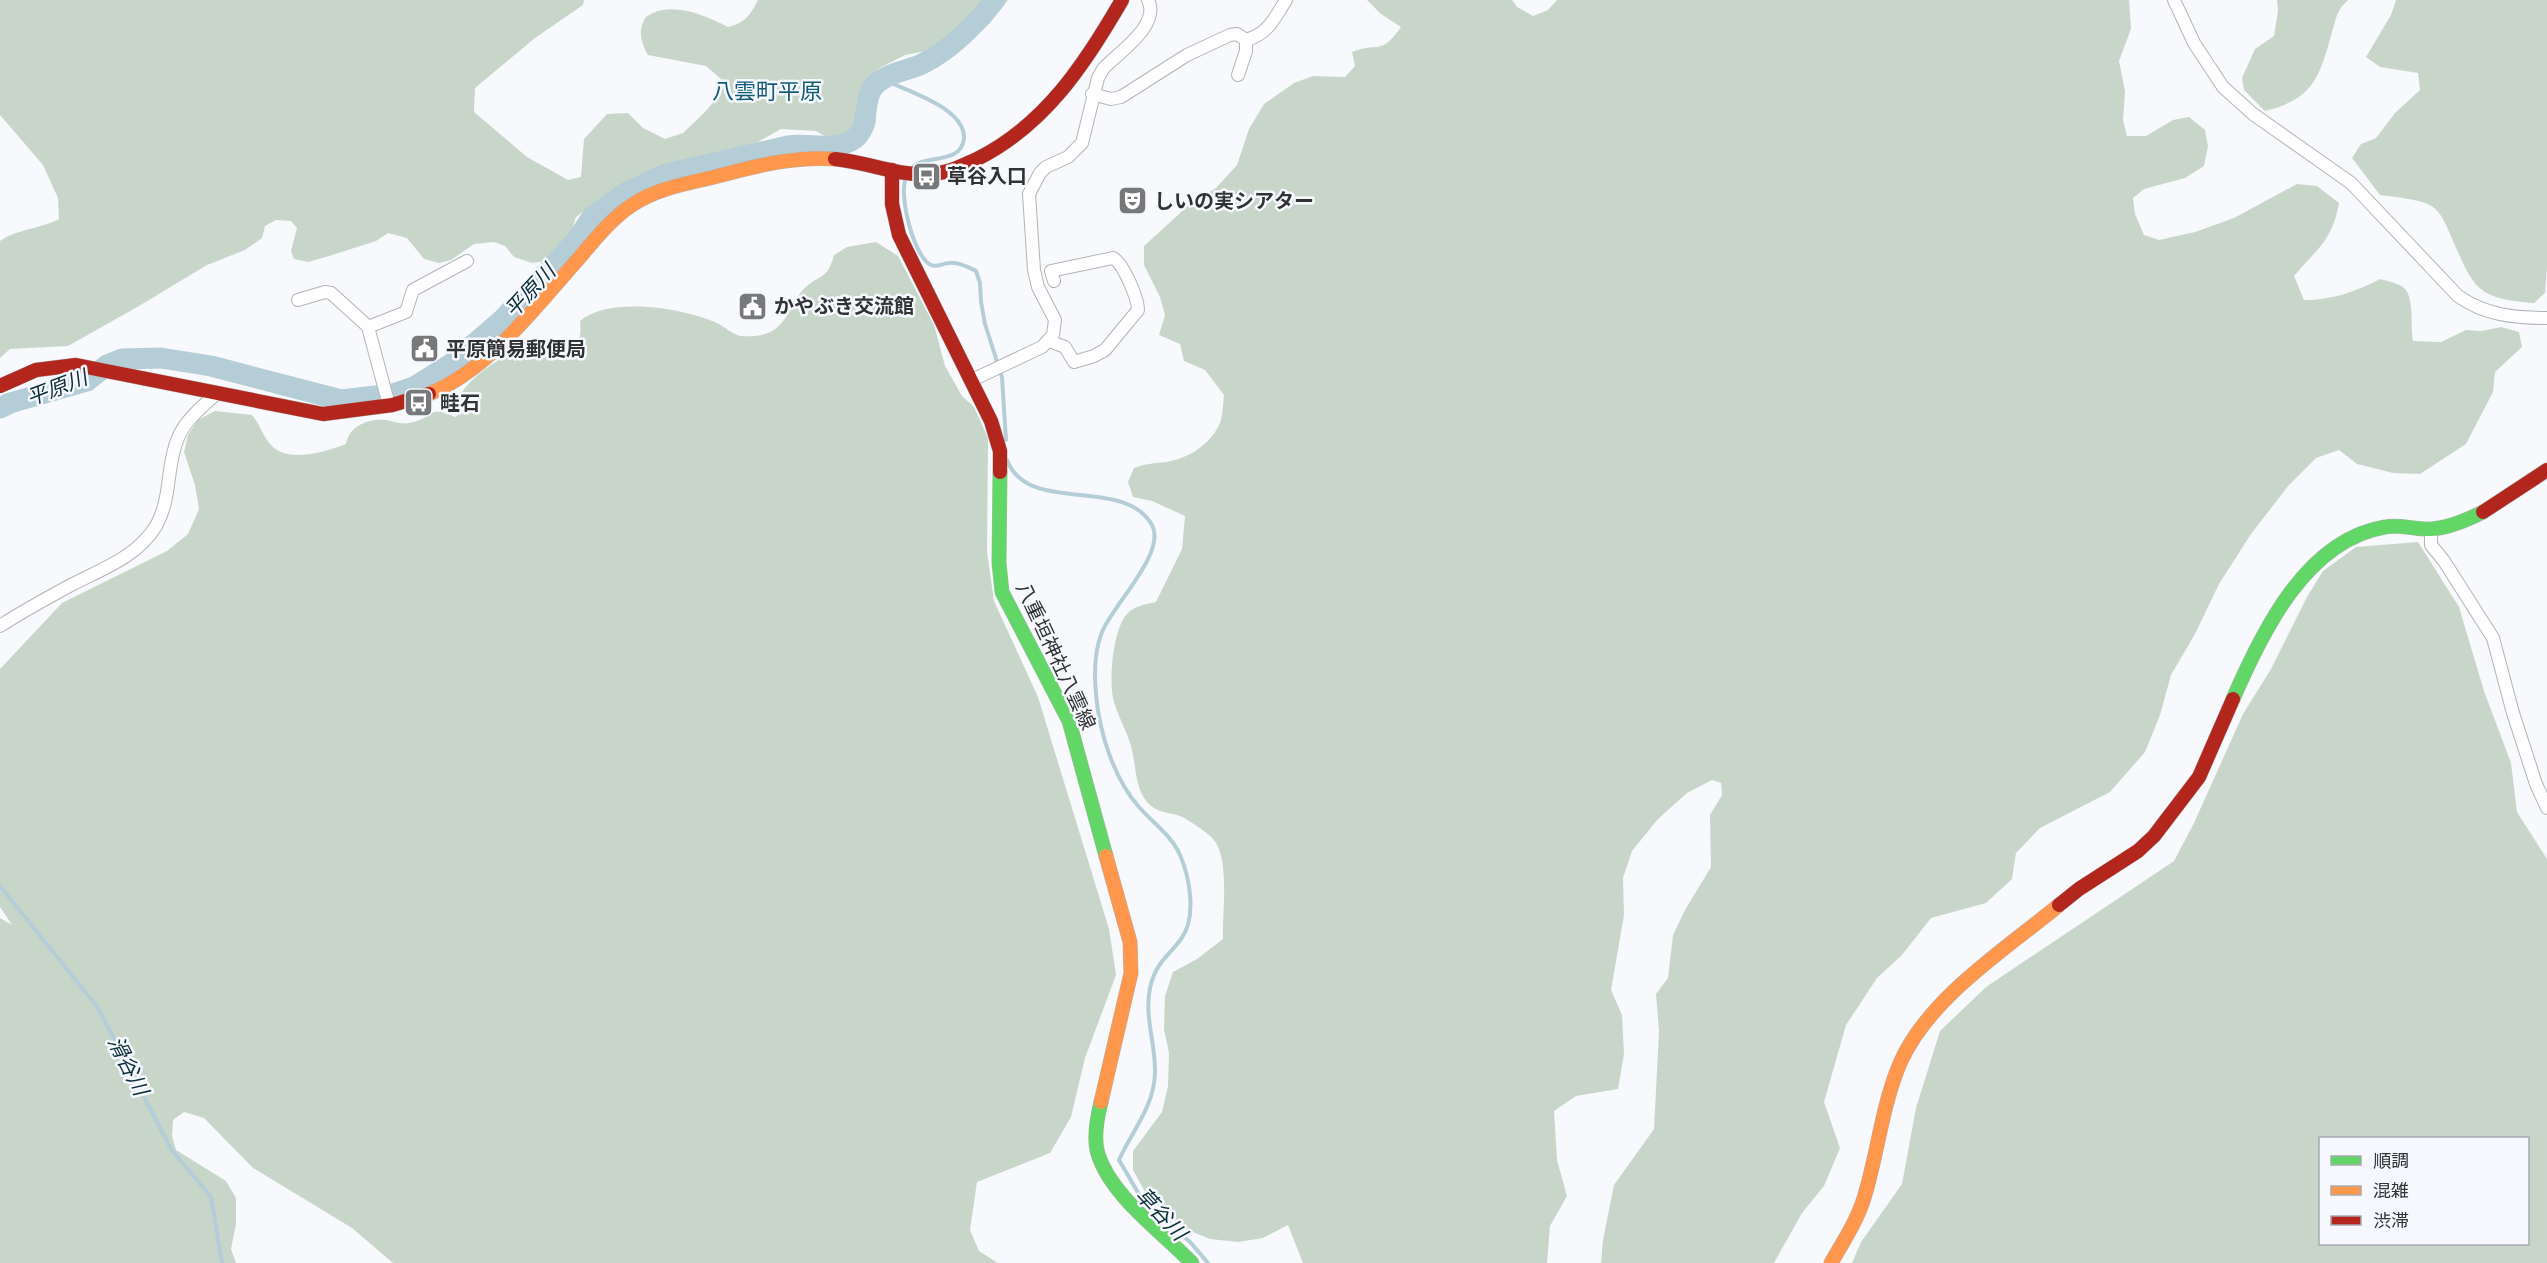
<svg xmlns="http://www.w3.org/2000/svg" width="2547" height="1263" viewBox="0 0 2547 1263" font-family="'Crimson Pro','Noto Sans JP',serif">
	<rect width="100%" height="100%" fill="#f8f9fc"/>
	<!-- forest -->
	<g fill="#c8d6ca" fill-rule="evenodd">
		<path d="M0,0H584L583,5L535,38L475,88L474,112L527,157L568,180L581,177L584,139L607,114L628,113L643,128L665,139L683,133L705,112L719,95L721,79L706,66L648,55C641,42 637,30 646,17C668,0 704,14 728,27C744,24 751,14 758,0H1008L990,23L968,43L905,55L878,69L868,84C879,118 883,130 852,152L816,131L781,129L756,143L722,155L678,164L640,177L602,198L576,217L570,236L563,249L546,261L532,263L514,257L505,246L494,242L474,244L451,260L439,263L424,259L407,238L388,233L376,241L329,256L308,262L294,259L291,251L297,228L291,221L276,220L265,226L262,238L245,250L207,265L139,306L68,346L10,349L0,358V241C17,229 40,229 59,219L58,198L43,165L0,115Z"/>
		<path d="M1367,0H1512L1517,7L1533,16L1548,10L1557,0H2129L2131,29L2119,61L2125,91L2123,120L2127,136H2146L2173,120L2189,117L2205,130L2208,146L2204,166L2185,178L2144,189L2133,198L2135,214L2144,235L2159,240L2195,232L2234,218L2297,184L2317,186L2339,203C2332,241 2318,248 2294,276L2304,300C2332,300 2355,292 2380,279C2387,281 2397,283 2403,287C2415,296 2410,326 2413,341L2441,342L2466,330L2482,331L2501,327L2519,332L2522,347L2495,372L2493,392L2466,444L2420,474L2393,473L2357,464L2339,450L2316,458L2289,485L2251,534L2219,584L2195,634L2171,675L2160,715L2145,752L2110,792L2040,828L2016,853L2012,879L1986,903L1931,918L1902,955L1877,978L1846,1025L1824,1102L1840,1148L1824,1186L1802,1213L1774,1263H1601L1603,1240L1614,1185L1654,1129L1659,1031L1656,994L1668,978L1673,935L1685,910L1711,867L1710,815L1722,795L1721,783L1712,780L1687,793L1658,819L1632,851L1623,878L1624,915L1611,990L1622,1015L1624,1054L1618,1089L1576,1096L1554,1111L1557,1160L1567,1196L1550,1226L1547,1263H1303L1288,1225L1263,1238L1238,1242L1210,1239L1188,1230L1149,1199L1133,1170V1151L1162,1112L1168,1086L1169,1053L1164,1029L1165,996L1173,972L1197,959L1223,939C1222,913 1230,860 1214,840C1211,835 1186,818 1180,816C1169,812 1156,813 1147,802C1135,787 1136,767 1132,750C1128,732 1117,716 1113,698C1109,679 1113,629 1127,614C1134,606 1147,604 1156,602L1182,549L1185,516L1152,501L1133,497L1128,482L1134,468C1145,464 1154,463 1166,462C1188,459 1211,444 1220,423C1223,415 1223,404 1224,395L1205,370L1184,361L1180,344L1159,335L1165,315L1160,297L1144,265V246L1191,203L1216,188L1237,165L1249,129L1264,104L1294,83L1313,76L1345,77L1355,66L1352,52C1378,41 1380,57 1401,27L1381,14Z"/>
		<path d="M2277,0H2348C2336,11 2337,17 2332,32C2320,76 2314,99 2265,111L2244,90L2242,78L2255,49L2274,36L2278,11Z"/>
		<path d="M2396,0H2547V266L2545,293L2534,303C2473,299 2473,285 2450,234C2446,225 2442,214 2433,207C2422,199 2393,197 2380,195L2352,158L2361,144L2376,138L2395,113L2420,90L2418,73L2380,67L2366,57L2391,15Z"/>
		<path d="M876,242L898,256L934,325L945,366L962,396L974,407L988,438L987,552L994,601L1038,697L1109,929L1116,975L1085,1058L1071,1117L1050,1153L977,1182L970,1230L979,1251L998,1263H393L352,1228L253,1168L204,1118L184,1112L173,1120L172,1136L176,1150L226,1181L236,1198V1224L231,1249L236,1263H0V918L12,925L0,907V669L62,603L167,551L188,534L199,509L195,485L184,452L188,435L198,420L215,411L252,415C259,423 261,431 267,440C283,466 324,452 346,444C349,426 368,418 386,420C393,421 401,425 409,423C434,419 427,404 455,417L459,414C460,406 459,397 463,391C474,373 513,348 534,346C545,345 555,352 564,356C579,348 582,337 580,321C610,296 683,308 717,323C725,327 733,335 741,336C752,337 763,336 772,331C788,322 791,304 802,291C817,274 827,282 834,255L847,247Z"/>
		<path d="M2418,542L2459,607L2484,691L2511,763L2517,812L2547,859V1263H1852L1861,1242L1902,1184L1916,1108L1940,1031L1986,987L2174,861L2194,823L2243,714L2271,669L2307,597L2323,571L2356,547ZM2320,1138H2528V1244H2320Z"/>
	</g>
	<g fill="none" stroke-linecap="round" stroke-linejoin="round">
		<!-- stream -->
		<g stroke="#b4cdd7" stroke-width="4">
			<path d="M883,79C905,91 966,107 964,139C963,145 960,151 954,154C941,161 921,157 911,169"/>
			<path d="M906,178C898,194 914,258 931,265C938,268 942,263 949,263C959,262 968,267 976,271L980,283L981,302L985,324L1002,377L1006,440"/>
			<path d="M1007,460C1028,516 1124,475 1152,525C1167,552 1113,605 1102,632C1094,652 1094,673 1096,694C1099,732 1114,779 1139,807C1153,823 1172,836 1180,855C1190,878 1197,918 1181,939C1167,958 1156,962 1150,988C1144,1017 1156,1045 1155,1073C1154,1107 1132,1131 1119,1160L1140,1196L1191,1243L1208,1263"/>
			<polyline points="0,886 98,1008 171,1149 211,1197 222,1263"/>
		</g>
		<!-- river -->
		<path stroke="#b4cdd7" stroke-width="21" d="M0,408L10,403L87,381L107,365L122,359L161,358L211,366L341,400L393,394L414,387L451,364L503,319L576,241L592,217L625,193L666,174L788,146C809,143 832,151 851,141C873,129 860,99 876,84C889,72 907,71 922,64C951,50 975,25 995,0"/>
		<defs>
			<g id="street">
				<path d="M2174,0L2194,43L2223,87L2253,114L2351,183L2458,296C2485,315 2514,318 2547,318"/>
				<path d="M1246,40C1268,34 1274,19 1286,0"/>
				<polyline points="1092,94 1111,99 1121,97 1187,55 1230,35 1237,34 1246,40 1246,51 1238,75"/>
				<polyline points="298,300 325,292 331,293 363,322 368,327 389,405"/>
				<polyline points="368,327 406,312 413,290 467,261"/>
				<path d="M1049,341L1065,347L1074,362L1094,356L1105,350L1138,310C1138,298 1123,263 1113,258L1051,271L1054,281"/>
				<path d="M972,380L1042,347L1053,335L1055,320L1038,287L1034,270L1029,194L1040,173L1046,167L1068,157L1082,143L1098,78L1103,69C1119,52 1161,25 1148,0"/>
				<polyline points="2431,529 2431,545 2444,561 2493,638 2513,713 2536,784 2547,808"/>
				<path d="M0,626C23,611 47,598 71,585C102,569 137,557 156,526C172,498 166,465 178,438C185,420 203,406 217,393"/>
			</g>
			<g id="fast">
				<polyline points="1000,472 999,563 1002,592 1069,721 1106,856"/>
				<path d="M2233,699C2262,632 2306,540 2385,527C2400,524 2416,530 2431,529C2449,528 2467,520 2483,512"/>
				<path d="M1101,1102C1097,1118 1093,1138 1098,1154C1111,1196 1162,1232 1192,1263"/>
			</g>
			<g id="slow">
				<path d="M429,394C491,368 536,306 580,257C596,238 611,219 632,205C658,187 692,183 722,175C759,165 797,156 835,159"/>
				<polyline points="1101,1102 1131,973 1130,942 1106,856"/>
				<path d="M1831,1263C1843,1242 1857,1221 1864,1198C1878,1153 1882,1104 1901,1061C1930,997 2006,949 2059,905"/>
			</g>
			<g id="jam">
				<path d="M835,159C867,162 897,176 929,174C947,174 961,166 977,159C1045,125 1085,64 1122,0"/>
				<polyline points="892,170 892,204 899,235 991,421 1000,451 1000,472"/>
				<polyline points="0,386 36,370 76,365 323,414 392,405 429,394"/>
				<polyline points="2483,512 2547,470"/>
				<polyline points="2059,905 2079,889 2138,851 2154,836 2199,777 2233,699"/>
			</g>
		</defs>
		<!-- street casing -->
		<use href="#street" stroke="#b3b4b6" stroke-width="14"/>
		<!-- fast casing -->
		<use href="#fast" stroke="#b3b4b6" stroke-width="15"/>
		<!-- slow casing -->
		<use href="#slow" stroke="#b3b4b6" stroke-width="15"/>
		<!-- jam casing -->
		<use href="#jam" stroke="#b3b4b6" stroke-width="15"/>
		<!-- street -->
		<use href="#street" stroke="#fefeff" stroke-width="12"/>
		<!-- fast -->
		<use href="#fast" stroke="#63d668" stroke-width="14"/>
		<!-- slow -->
		<use href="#slow" stroke="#ff974d" stroke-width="14"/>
		<!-- jam -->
		<use href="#jam" stroke="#b3261e" stroke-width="14"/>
	</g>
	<!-- icons -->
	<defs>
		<symbol id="bus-square" viewBox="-11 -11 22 22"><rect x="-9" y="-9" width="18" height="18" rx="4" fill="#77787a" stroke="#f6f8fe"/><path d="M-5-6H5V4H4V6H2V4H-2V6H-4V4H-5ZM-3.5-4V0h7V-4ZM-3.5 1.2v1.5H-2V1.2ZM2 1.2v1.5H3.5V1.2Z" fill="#fff"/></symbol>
		<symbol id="theatre-square" viewBox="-11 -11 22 22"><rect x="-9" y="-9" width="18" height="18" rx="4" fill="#77787a" stroke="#f6f8fe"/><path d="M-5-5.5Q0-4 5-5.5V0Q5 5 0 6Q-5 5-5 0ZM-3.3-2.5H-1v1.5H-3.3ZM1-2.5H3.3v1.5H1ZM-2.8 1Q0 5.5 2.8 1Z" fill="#fff"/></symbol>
		<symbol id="civic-square" viewBox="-11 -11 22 22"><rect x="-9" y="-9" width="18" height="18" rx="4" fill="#77787a" stroke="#f6f8fe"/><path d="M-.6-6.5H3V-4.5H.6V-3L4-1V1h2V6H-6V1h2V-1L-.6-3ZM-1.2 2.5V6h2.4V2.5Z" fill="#fff"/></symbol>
	</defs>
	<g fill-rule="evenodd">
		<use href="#bus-square" x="910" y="160" width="33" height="33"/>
		<use href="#theatre-square" x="1116" y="184" width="33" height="33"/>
		<use href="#civic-square" x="736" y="290" width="33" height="33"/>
		<use href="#civic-square" x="408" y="332" width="33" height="33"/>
		<use href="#bus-square" x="402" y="386" width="33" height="33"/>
	</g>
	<g text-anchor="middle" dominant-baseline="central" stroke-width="5" stroke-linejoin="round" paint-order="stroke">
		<!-- poi labels -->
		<g font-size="20" font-weight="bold" fill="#313234" stroke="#f6f8fe" text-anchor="start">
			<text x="947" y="176">草谷入口</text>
			<text x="1154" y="201">しいの実シアター</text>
			<text x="774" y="306">かやぶき交流館</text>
			<text x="446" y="349">平原簡易郵便局</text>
			<text x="440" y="403">畦石</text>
		</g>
		<!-- street labels -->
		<g font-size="20" fill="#313234" stroke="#f6f8fe">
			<text transform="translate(1056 656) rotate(65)">八重垣神社八雲線</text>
		</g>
		<!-- water labels -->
		<g font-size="21" font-style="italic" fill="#0c2f39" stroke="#f6f8fe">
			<text transform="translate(530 291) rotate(-47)">平原川</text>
			<text transform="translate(57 388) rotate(-21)">平原川</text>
			<text transform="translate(128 1066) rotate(63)">滑谷川</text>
			<text transform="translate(1161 1214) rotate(47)">草谷川</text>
		</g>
		<!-- quarter labels -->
		<g font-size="22" fill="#125b76" stroke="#f6f8fe">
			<text x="767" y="91">八雲町平原</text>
		</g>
	</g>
	<!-- legend -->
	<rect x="2319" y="1137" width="210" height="108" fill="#f6f8fe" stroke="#a7a9ad" stroke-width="1.5"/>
	<rect x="2331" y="1156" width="30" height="9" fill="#63d668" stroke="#a7a9ad" stroke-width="1.5"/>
	<text x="2373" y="1167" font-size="18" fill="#313234">順調</text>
	<rect x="2331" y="1186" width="30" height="9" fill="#ff974d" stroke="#a7a9ad" stroke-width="1.5"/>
	<text x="2373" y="1197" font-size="18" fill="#313234">混雑</text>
	<rect x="2331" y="1216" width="30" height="9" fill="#b3261e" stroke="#a7a9ad" stroke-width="1.5"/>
	<text x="2373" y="1227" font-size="18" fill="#313234">渋滞</text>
</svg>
